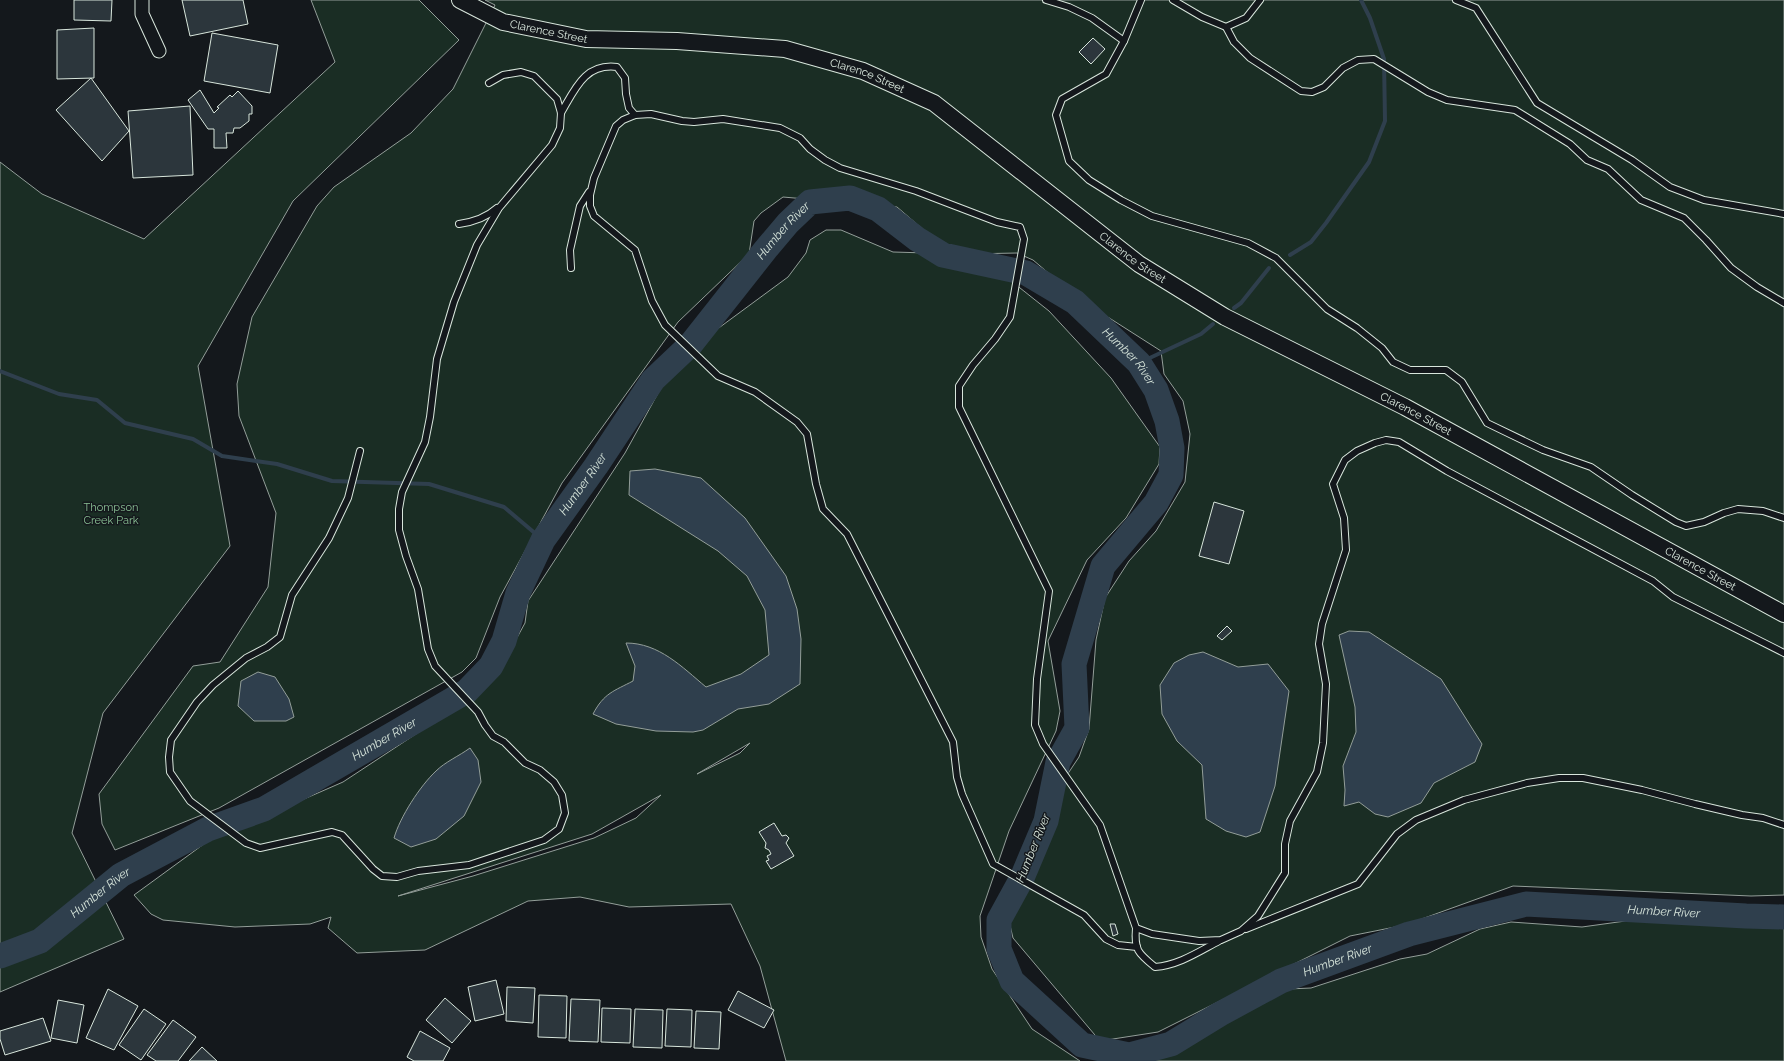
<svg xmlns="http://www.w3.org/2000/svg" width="1784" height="1061" viewBox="0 0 1784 1061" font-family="Raleway,sans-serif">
	<rect width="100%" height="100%" fill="#14181c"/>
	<!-- green -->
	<g fill="#1a2d24" stroke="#939e99" fill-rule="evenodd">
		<polygon points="311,0 419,0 459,40 293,201 198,366 230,546 103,713 72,833 124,939 0,992 0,162 42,194 144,239 335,62"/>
		<polygon points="485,0 1784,0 1784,895 1751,896 1513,886 1405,925 1350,936 1158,1032 1100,1041 1013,938 1006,908 1055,793 1079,757 1089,729 1096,640 1105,598 1129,561 1156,531 1185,482 1190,434 1183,401 1164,374 1161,351 1078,298 1033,260 1017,253 966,254 932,237 897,207 783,197 761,213 754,221 749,254 678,322 562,483 500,597 476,658 462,672 219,808 115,850 102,824 99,794 193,666 220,662 268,587 276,513 239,416 237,384 252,317 317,206 334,187 411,133 453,89 495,5"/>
		<path d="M826,230H841L893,252L927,253L956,267L1010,280L1049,311L1111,378L1160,447L1159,464L1126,518L1087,560L1048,641L1060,711L1056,731L1009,831L980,916L981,937L992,969L1032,1029L1080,1061H786L760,966L731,904L629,907L580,897L528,901L425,950L357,953L328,928L331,917L310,924L235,927L163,920L151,914L134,895L208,841L343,782L457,707L501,667L525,623L528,601L625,453L667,377L716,330L788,277L806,253L810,240ZM750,743L740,753L697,774ZM661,795L636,818L594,838L473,876L398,896L592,834Z"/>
		<polygon points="1690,918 1784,922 1784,1061 1144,1061 1288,989 1311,988 1400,959 1427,954 1480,929 1511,922 1582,927 1640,919"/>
	</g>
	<!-- water -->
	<g fill="#2f3f4d" stroke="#939e99">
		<path d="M655,469L701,478L745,518L786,576L797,609L801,639L800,684L769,704L738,709L703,730L693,732L656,731L616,724L593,714C604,693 614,691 633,681L635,666L626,643C659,643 682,667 706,687L741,674L769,655L765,610L747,576L718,551L629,495L630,471Z"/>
		<polygon points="1349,631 1369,632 1441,679 1482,744 1475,762 1434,783 1421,803 1388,817 1375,814 1359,802 1344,806 1345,790 1343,766 1356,732 1355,707 1339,635"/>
		<polygon points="1203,652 1238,667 1268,664 1289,691 1275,786 1260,832 1246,837 1226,831 1206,819 1202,765 1177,741 1162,714 1160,685 1174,663 1189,655"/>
		<polygon points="258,672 275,677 289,699 294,717 286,721 254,721 238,706 241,681"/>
		<path d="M470,748L478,760L481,782L464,816L436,839L411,847L394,838C400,817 420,786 436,771C445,762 459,756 470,748Z"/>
	</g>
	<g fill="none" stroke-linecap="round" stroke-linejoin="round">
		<!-- stream -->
		<g stroke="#2f3f4d" stroke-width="4">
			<polyline points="1290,255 1311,242 1326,223 1369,162 1385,121 1384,59 1370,18 1361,0"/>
			<polyline points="1234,308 1241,303 1269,268"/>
			<polyline points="1139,363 1201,334 1213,324"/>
			<polyline points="0,371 59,394 97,400 125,423 193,439 222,456 277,464 332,481 429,484 504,507 543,540"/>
		</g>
		<!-- river -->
		<path stroke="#2f3f4d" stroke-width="25" id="s1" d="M0,956L40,941L121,875L208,829L264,809L467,691L491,666L504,641L518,593L543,540L596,466L653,380L691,344L766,249L788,223L810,202L850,198L878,209L917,239L943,255L1026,273L1075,302L1139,363L1156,390L1167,421L1172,448L1171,475L1156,503L1103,566L1074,664L1077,728L1058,762L1046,821L1022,878L999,920V949L1012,981L1082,1045L1129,1055L1171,1044L1220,1014L1281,981L1409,934L1526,904L1746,916L1784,917"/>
	</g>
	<!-- building -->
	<g fill="#2c363c" stroke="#d8e6dc">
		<polygon points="74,0 112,0 111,21 74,20"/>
		<polygon points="182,0 243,0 248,24 190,36"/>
		<polygon points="94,28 94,78 57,79 57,30"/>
		<polygon points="212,33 278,45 270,93 204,81"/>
		<polygon points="1093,38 1105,49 1091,64 1079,52"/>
		<polygon points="91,78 129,131 102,161 56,110"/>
		<polygon points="200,90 214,113 219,108 217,107 230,95 232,97 238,91 252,106 252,114 249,114 249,121 240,128 234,128 233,133 226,133 227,148 214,148 214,129 208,129 188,100"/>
		<polygon points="190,106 193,175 133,178 128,111"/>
		<polygon points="1214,502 1244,511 1229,564 1199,556"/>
		<polygon points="1227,626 1232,631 1222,640 1217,636"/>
		<polygon points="774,823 782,836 786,835 789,838 786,843 794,856 771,869 766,861 769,860 767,856 771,854 769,850 765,848 766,843 759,832"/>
		<polygon points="1110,924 1115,924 1118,934 1113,936"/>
		<polygon points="496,980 504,1014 475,1021 468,987"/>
		<polygon points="507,987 535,988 533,1023 506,1021"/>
		<polygon points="108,989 138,1006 114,1050 86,1038"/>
		<polygon points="738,991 774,1010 764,1028 728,1010"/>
		<polygon points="539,995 567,996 566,1038 538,1037"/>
		<polygon points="445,998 471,1021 452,1043 426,1020"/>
		<polygon points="571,999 600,1000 598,1042 569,1041"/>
		<polygon points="58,1000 84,1005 77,1043 51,1038"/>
		<polygon points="602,1008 631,1009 630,1043 601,1042"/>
		<polygon points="144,1009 166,1024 141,1060 119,1045"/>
		<polygon points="635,1009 663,1010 662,1048 633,1047"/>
		<polygon points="667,1009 692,1010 691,1047 665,1046"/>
		<polygon points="696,1011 721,1012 719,1049 694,1048"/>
		<polygon points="43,1018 51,1041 5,1055 0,1039 0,1031"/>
		<polygon points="173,1020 196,1037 178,1061 156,1061 147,1055"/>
		<polygon points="420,1031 450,1048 443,1061 414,1061 407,1057"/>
		<polygon points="202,1047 217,1061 189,1061"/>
	</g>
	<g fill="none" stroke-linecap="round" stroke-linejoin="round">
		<defs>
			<g id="service">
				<polyline points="1046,0 1069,7 1092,18 1124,41"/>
				<polyline points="1141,0 1124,41 1106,74 1062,99 1056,115 1069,161 1089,180 1121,200 1152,216 1248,243 1276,258 1327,309 1357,328 1382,348 1393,362 1410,370 1446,370 1462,382 1487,423 1543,450 1591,467 1632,495 1676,522 1686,526 1704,522 1724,513 1738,509 1763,511 1784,518"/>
				<polyline points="1173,0 1202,17 1226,27 1234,42 1250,58 1301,91 1312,92 1324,87 1343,68 1358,60 1374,59 1428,92 1447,100 1515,110 1570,144 1587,160 1608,169 1641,200 1684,218 1706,240 1731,268 1757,287 1784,303"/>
				<polyline points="1456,0 1476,8 1537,103 1632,160 1670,187 1704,200 1784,214"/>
				<polyline points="1226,27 1246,18 1260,0"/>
				<path d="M561,113C575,89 585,63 617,67L625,78L626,94L629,108L635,115"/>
				<path d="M459,224C473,222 486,218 497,208"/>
				<polyline points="571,268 570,250 580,206 589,192"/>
				<polyline points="360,451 348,498 329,538 292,595 280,637 267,647 246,658 213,685 197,702 171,740 169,757 170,772 190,801 246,843 260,848 332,832 342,835 373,869 382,876 397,877 418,871 469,865 544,840 559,829 565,813 562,795 554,782 540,770 525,763 504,742 493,736 485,725 478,712 435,666 428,649 418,589 406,556 399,530 399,509 402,492 425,442 430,417 437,359 454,302 477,245 499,208 552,145 560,128 561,113 557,99 534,76 521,72 503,75 489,83"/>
				<path d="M1136,928C1134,950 1138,953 1155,967C1179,965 1198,952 1219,941"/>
				<polyline points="1246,929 1358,884 1397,834 1416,820 1464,800 1527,783 1559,778 1583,778 1642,790 1695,804 1742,815 1763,818 1784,825"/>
				<polyline points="1137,947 1118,945 1106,939 1084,915 993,864 962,794 957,777 953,742 847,534 823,509 816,484 807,434 797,422 755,392 718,376 665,325 652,301 635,250 594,216 590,206 590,195 594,178 616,126 623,120 635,115 651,114 682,121 694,122 723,119 780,128 800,138 810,149 825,160 840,168 916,191 997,222 1020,227 1024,239 1010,317 995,339 973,365 959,386 959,407 1049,591 1037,679 1035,725 1043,744 1100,825 1136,928 1152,934 1199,941 1221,940 1241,931 1258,916 1285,873 1285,844 1290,821 1317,772 1323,743 1326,684 1319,644 1322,624 1346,550 1344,518 1333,484 1345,460 1357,451 1375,443 1386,440 1399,442 1447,471 1653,581 1673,597 1784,653"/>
			</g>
			<polyline id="minor" points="142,0 142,14 159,51"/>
			<g id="tertiary">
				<path id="s2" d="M460,0L503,22L586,39L677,41L785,49L863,71L934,103L1139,264L1225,317L1405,407L1784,614"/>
			</g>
		</defs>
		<!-- service casing -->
		<use href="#service" stroke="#d8e6dc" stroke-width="8"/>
		<!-- minor casing -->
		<use href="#minor" stroke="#d8e6dc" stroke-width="15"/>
		<!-- tertiary casing -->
		<use href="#tertiary" stroke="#d8e6dc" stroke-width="18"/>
		<!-- service -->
		<use href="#service" stroke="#14181c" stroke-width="6"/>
		<!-- minor -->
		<use href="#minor" stroke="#14181c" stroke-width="13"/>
		<!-- tertiary -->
		<use href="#tertiary" stroke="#14181c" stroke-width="16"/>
	</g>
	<g text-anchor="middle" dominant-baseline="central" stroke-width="3" stroke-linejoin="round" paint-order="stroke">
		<!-- street labels -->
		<g font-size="11" fill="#d8e6dc" stroke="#14181c">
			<text stroke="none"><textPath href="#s2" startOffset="95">Clarence Street</textPath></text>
			<text stroke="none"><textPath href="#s2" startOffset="419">Clarence Street</textPath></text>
			<text stroke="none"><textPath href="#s2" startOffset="743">Clarence Street</textPath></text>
			<text stroke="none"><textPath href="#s2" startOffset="1067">Clarence Street</textPath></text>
			<text stroke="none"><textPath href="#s2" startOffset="1391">Clarence Street</textPath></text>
		</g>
		<!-- park labels -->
		<g font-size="11" fill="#8ac095" stroke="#14181c">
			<text x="111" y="507">Thompson<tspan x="111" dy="13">Creek Park</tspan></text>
		</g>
		<!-- water labels -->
		<g font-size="12" font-style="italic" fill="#d8e6dc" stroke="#14181c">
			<text stroke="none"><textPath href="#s1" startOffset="1104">Humber River</textPath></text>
			<text stroke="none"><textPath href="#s1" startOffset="1512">Humber River</textPath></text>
			<text stroke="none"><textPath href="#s1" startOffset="780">Humber River</textPath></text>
			<text stroke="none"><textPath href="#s1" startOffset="444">Humber River</textPath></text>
			<text transform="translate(1033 848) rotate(-68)">Humber River</text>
			<text stroke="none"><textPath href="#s1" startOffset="120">Humber River</textPath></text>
			<text stroke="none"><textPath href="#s1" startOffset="2904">Humber River</textPath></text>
			<text stroke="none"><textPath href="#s1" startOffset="2569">Humber River</textPath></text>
		</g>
	</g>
</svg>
